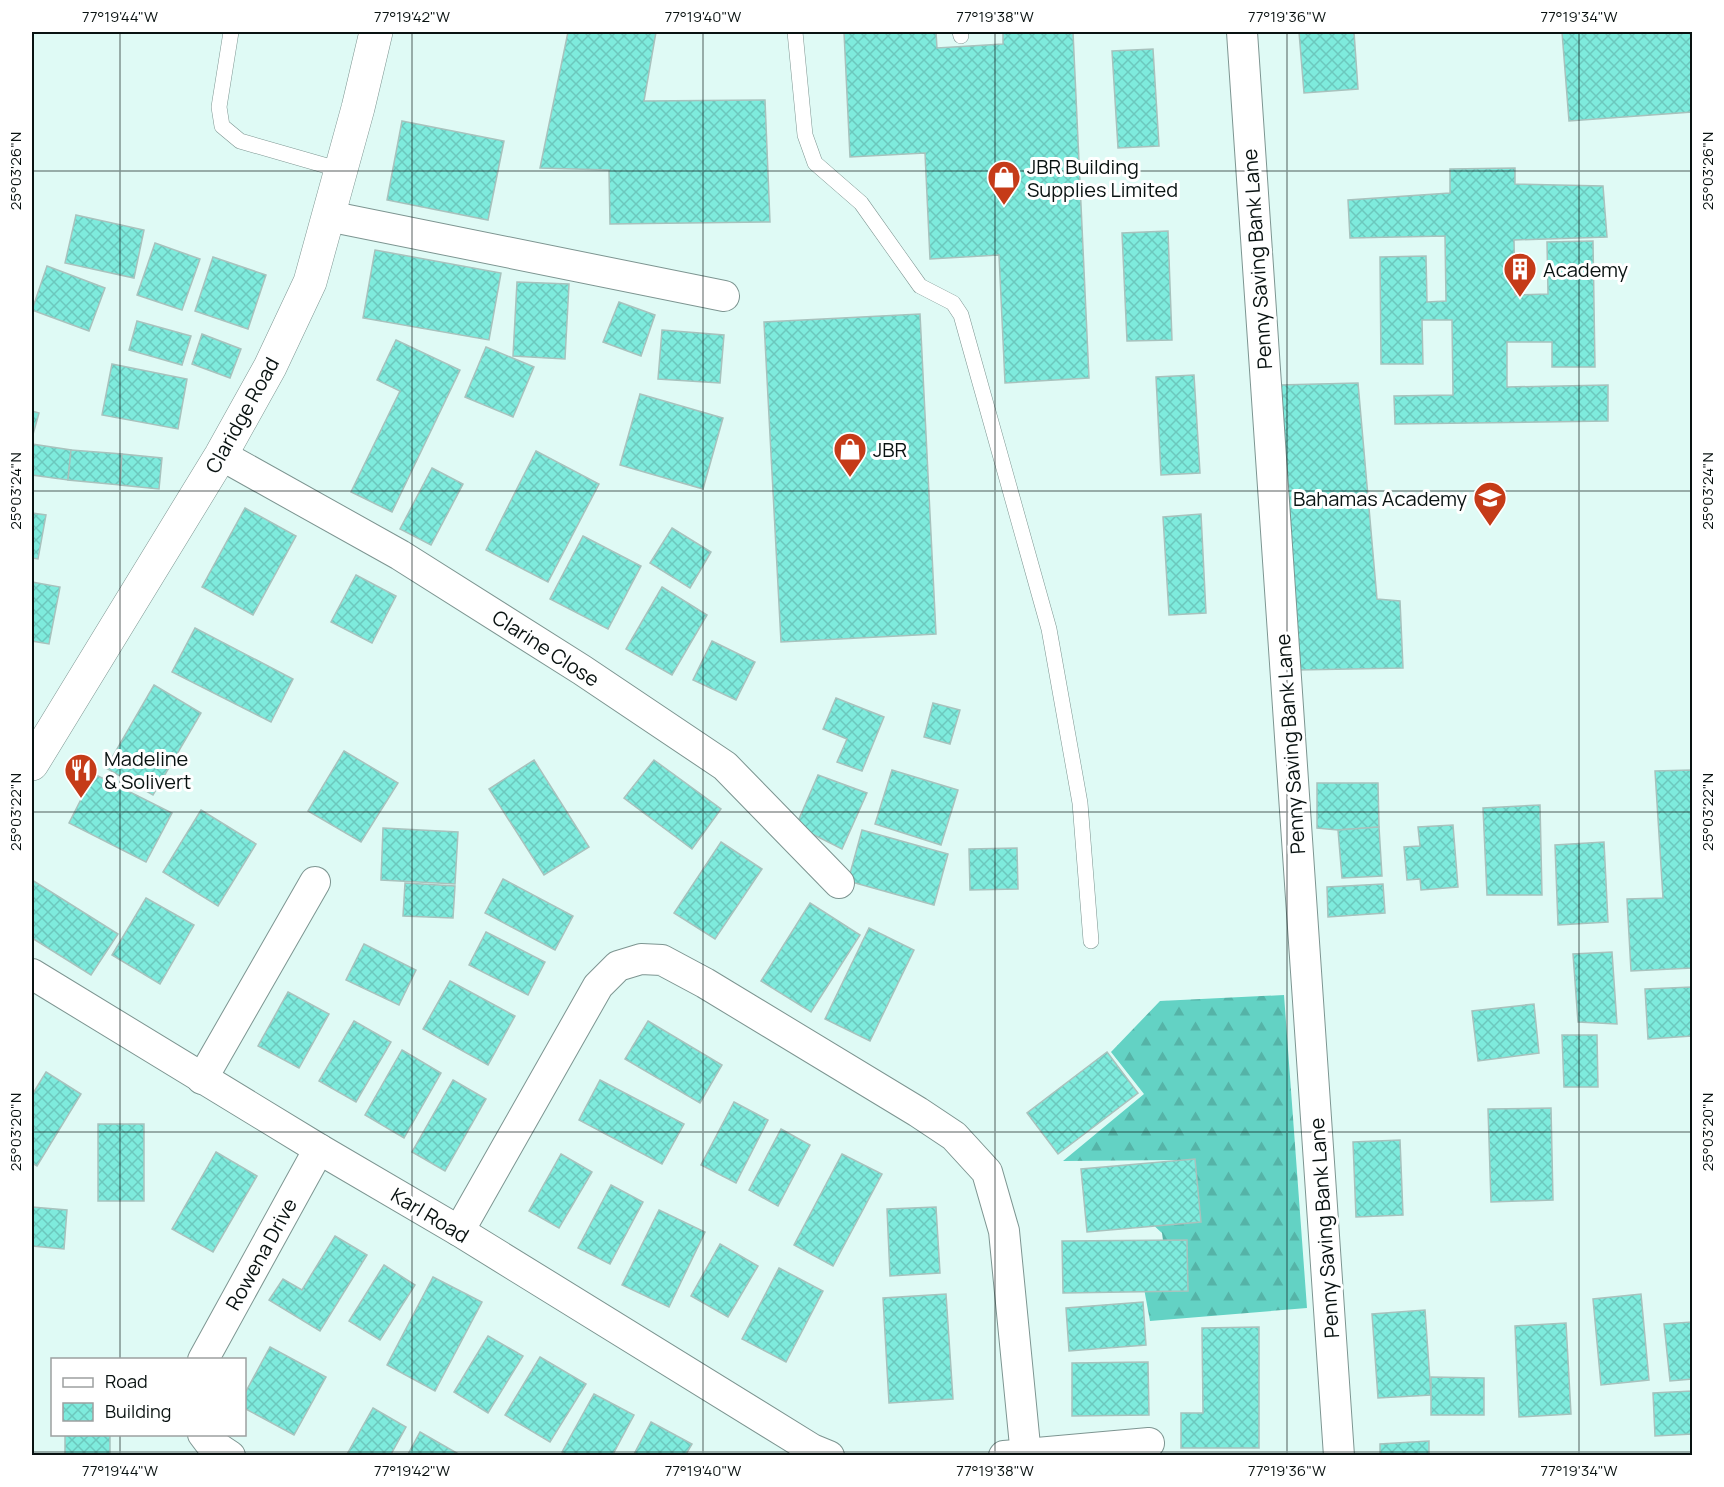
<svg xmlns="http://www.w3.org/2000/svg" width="1724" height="1487" viewBox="0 0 1724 1487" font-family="Manrope,sans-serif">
	<defs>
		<pattern id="forest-firs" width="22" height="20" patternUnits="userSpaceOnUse" patternTransform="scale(1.5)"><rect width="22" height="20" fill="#63d2c4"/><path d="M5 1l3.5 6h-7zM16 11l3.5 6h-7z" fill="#55b3a7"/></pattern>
		<pattern id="building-cross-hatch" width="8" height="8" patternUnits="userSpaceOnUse" patternTransform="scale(1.5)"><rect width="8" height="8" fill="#7eebdd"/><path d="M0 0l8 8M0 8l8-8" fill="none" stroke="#6cc8bd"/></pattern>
	</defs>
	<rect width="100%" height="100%" fill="#dffaf5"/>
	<!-- forest -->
	<polygon fill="url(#forest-firs)" points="1284,995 1307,1308 1150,1321 1143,1283 1166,1262 1162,1233 1140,1213 1179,1160 1063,1161 1144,1094 1111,1052 1160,1001"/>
	<!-- building -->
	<g fill="url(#building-cross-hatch)" stroke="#a8c2bd" stroke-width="1.5">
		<polygon points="568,32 656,32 644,101 765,100 770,222 610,224 609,170 540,168"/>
		<polygon points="844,32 936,32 937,48 1003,44 1003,32 1073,32 1089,378 1005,383 999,255 930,259 925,153 850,157"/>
		<polygon points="1299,32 1354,32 1358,89 1304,93"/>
		<polygon points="1562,32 1692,32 1692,112 1569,121"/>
		<polygon points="1153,49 1159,146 1118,148 1112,51"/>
		<polygon points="402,121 504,141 488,220 387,200"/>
		<polygon points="1515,168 1515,184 1603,186 1607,237 1514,240 1515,295 1548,294 1547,242 1593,241 1595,367 1552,367 1552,342 1507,342 1507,387 1608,385 1608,421 1395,424 1394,396 1453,395 1452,320 1422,320 1423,364 1381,364 1380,257 1426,256 1427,302 1446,301 1445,236 1350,238 1348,200 1450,193 1450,169"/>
		<polygon points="76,215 144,230 134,278 65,263"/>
		<polygon points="1168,231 1172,340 1127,341 1122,233"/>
		<polygon points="155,243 200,259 182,310 137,295"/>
		<polygon points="375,250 501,273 489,340 363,318"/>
		<polygon points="213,257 266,275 248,329 195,311"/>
		<polygon points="47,266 105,288 89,331 32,310"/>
		<polygon points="517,282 569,284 565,359 513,356"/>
		<polygon points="619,302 655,315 641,356 603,342"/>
		<polygon points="920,314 936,634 781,642 764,322"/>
		<polygon points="137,321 191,336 182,365 129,350"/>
		<polygon points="662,330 724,335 720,383 658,379"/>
		<polygon points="202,334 241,349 230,378 192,364"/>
		<polygon points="396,340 460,370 392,512 351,492 400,391 377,380"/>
		<polygon points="486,347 534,367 513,417 465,397"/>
		<polygon points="112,364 187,379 178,429 102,415"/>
		<polygon points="1194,375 1200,473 1161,475 1156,377"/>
		<polygon points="1358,383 1377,599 1400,601 1403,668 1297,670 1279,385"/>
		<polygon points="640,394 723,418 703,489 620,465"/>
		<polygon points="32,411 39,413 32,438"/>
		<polygon points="32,444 71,450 68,480 32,475"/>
		<polygon points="71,450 122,454 120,485 68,480"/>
		<polygon points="536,451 599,484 548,582 486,550"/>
		<polygon points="122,454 162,458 159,489 120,485"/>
		<polygon points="432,468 463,484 431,545 400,529"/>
		<polygon points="245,508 296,536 253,615 202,587"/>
		<polygon points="32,513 46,515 38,559 32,558"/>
		<polygon points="1201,514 1206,613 1169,615 1163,517"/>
		<polygon points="672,528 711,552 690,588 650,563"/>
		<polygon points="583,536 641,566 608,629 550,599"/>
		<polygon points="356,575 396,596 372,643 331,622"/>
		<polygon points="32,582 60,587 49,644 32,641"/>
		<polygon points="662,587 707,615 672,675 626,649"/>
		<polygon points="195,628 293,679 271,722 172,672"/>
		<polygon points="712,641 755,662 736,700 693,680"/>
		<polygon points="154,685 201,713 153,795 106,768"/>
		<polygon points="836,698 884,717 862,771 837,762 847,739 823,729"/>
		<polygon points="933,703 960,710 950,744 924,737"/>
		<polygon points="344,751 398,783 361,842 308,811"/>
		<polygon points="534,760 589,847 544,875 489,789"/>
		<polygon points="654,760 721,809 692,849 624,798"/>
		<polygon points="892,770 958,790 941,845 875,824"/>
		<polygon points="1692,770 1692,968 1631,971 1627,899 1663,898 1655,771"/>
		<polygon points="94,774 172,813 146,862 69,823"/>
		<polygon points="818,775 867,793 842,849 796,826"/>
		<polygon points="1317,783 1378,783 1379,827 1338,830 1317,828"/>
		<polygon points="1540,805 1542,895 1487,895 1483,808"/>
		<polygon points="201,810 256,844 218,906 163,872"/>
		<polygon points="1453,825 1458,887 1421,890 1420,879 1407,880 1404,847 1420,846 1418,827"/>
		<polygon points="1379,827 1382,876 1342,878 1338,830"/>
		<polygon points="383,828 458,832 455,884 381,880"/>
		<polygon points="862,830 948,854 934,905 848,881"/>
		<polygon points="721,842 762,869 715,939 674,913"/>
		<polygon points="1604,842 1608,922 1558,925 1555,845"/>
		<polygon points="1017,848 1018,889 970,890 969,849"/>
		<polygon points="503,879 573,916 555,950 485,913"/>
		<polygon points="32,880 118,934 91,975 32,938"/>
		<polygon points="405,883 455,886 453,918 403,916"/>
		<polygon points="1383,884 1385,913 1328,917 1327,887"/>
		<polygon points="146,898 194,925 160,984 112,955"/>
		<polygon points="810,903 860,935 811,1012 761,981"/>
		<polygon points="869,928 914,950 870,1041 825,1019"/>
		<polygon points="486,932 545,962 528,995 469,965"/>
		<polygon points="364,944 416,970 399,1005 346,980"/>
		<polygon points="1612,952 1617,1024 1578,1022 1573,954"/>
		<polygon points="450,981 515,1016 488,1065 423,1029"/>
		<polygon points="1692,987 1692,1036 1648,1039 1645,989"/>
		<polygon points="288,992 329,1014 299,1068 258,1046"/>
		<polygon points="1534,1004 1539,1053 1478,1061 1472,1011"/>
		<polygon points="354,1021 391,1042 356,1102 319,1081"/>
		<polygon points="648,1021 722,1065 700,1103 625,1059"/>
		<polygon points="1562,1035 1597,1035 1598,1087 1564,1087"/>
		<polygon points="402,1050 441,1073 404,1138 365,1115"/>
		<polygon points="1107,1052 1138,1093 1058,1154 1027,1113"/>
		<polygon points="46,1072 81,1094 37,1166 32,1163 32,1095"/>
		<polygon points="453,1080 486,1099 445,1171 412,1152"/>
		<polygon points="600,1080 684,1124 662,1164 579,1120"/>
		<polygon points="734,1102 768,1120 736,1183 701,1165"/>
		<polygon points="1551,1108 1553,1200 1491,1202 1488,1109"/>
		<rect x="98" y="1124" width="46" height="77"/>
		<polygon points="781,1129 810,1145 778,1206 749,1190"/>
		<polygon points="1400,1140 1403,1215 1356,1217 1353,1142"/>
		<polygon points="216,1152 257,1176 213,1252 172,1229"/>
		<polygon points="561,1154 592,1172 559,1228 529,1211"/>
		<polygon points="842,1154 882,1174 833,1266 794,1245"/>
		<polygon points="1195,1159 1201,1222 1087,1232 1081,1169"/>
		<polygon points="611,1185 643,1202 610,1264 578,1248"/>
		<polygon points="32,1207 67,1210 64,1249 32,1246"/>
		<polygon points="936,1207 940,1273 890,1276 887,1209"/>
		<polygon points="659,1210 705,1232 669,1307 622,1285"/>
		<polygon points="335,1236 367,1255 320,1331 269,1300 283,1279 302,1290"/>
		<polygon points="1187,1240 1188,1291 1063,1293 1062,1241"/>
		<polygon points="720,1244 758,1266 728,1317 691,1296"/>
		<polygon points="384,1265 415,1285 380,1340 349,1321"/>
		<polygon points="779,1268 823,1291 786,1362 742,1339"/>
		<polygon points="433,1277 482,1302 435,1391 387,1365"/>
		<polygon points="946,1294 953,1399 889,1403 883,1298"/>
		<polygon points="1641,1294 1649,1380 1601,1385 1593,1299"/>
		<polygon points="1143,1302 1146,1345 1069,1351 1066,1308"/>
		<polygon points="1425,1310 1431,1395 1378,1398 1372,1314"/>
		<polygon points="1692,1322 1692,1379 1670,1381 1664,1324"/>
		<polygon points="1566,1323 1571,1414 1519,1417 1515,1326"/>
		<polygon points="1259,1327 1259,1448 1181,1448 1181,1413 1203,1413 1202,1328"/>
		<polygon points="488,1336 523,1356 488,1413 454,1392"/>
		<polygon points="270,1347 326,1377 294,1435 244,1408 244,1395"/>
		<polygon points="540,1357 586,1384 550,1442 505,1415"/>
		<polygon points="1148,1362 1149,1415 1072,1416 1072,1363"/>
		<polygon points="1431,1377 1484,1378 1484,1415 1431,1415"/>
		<polygon points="1692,1391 1692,1434 1655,1436 1653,1393"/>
		<polygon points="594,1394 634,1415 612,1456 568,1456 562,1452"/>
		<polygon points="373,1408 406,1427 390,1456 346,1456"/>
		<polygon points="651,1422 692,1444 685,1456 633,1456"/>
		<polygon points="420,1432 462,1456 407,1456"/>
		<rect x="65" y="1434" width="45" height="22"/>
		<polygon points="1429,1441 1429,1456 1380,1456 1380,1444"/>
	</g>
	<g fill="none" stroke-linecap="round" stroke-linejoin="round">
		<defs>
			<g id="lane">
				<polyline points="231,32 219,107 222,126 240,141 341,170"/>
				<polyline points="795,32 805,135 815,163 861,203 920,286 953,303 961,315 1049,629 1080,803 1091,941"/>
				<polyline points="960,32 961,36"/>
			</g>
			<g id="street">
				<polyline points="1242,32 1339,1456"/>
				<polyline points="328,216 724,296"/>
				<polyline points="221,455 400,555 582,670 725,766 839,883"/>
				<polyline points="32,974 319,1149 459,1231 812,1449 829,1456"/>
				<polyline points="202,1079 315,882"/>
				<polyline points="459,1231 598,986 618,966 641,959 662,960 705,983 918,1112 954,1136 987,1172 1004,1231 1026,1456"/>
				<polyline points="203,1360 319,1149"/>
				<polyline points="203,1434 209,1442 230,1456"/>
				<polyline points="1004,1456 1149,1443"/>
			</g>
			<polyline id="secondary" points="32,764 221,455 270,367 310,282 358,108 376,32"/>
		</defs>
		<!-- lane casing -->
		<use href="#lane" stroke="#7d9591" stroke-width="16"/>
		<!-- street casing -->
		<use href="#street" stroke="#7d9591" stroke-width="32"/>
		<!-- secondary casing -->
		<use href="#secondary" stroke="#7d9591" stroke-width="34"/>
		<!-- lane -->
		<use href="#lane" stroke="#fff" stroke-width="15"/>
		<!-- street -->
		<use href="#street" stroke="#fff" stroke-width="30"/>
		<!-- secondary -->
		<use href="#secondary" stroke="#fff" stroke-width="33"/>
	</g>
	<!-- ticks -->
	<path fill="none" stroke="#091211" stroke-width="1.5" stroke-opacity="0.45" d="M120,32V1360M412,32V1456M703,32V1456M995,32V1456M1287,32V1456M1579,32V1456M32,171H1692M32,491H1692M32,812H1692M32,1132H1692M120,1434V1456M32,1452H1692"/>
	<!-- icons -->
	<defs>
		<symbol id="shop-pin" viewBox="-11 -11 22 30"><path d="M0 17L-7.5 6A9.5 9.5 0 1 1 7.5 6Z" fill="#c53b18" stroke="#fff"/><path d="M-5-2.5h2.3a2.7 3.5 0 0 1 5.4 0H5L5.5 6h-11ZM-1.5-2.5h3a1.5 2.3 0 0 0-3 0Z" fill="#fff"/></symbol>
		<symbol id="building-pin" viewBox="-11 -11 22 30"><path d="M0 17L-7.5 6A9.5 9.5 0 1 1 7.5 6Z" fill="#c53b18" stroke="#fff"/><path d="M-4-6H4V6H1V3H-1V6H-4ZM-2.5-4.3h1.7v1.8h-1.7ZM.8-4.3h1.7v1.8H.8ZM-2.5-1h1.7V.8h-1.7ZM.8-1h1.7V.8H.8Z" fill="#fff"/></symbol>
		<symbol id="school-pin" viewBox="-11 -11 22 30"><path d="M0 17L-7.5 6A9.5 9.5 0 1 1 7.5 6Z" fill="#c53b18" stroke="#fff"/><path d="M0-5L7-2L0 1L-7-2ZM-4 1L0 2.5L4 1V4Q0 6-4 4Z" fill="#fff"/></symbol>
		<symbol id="restaurant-pin" viewBox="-11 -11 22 30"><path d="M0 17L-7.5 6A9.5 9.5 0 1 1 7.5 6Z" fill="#c53b18" stroke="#fff"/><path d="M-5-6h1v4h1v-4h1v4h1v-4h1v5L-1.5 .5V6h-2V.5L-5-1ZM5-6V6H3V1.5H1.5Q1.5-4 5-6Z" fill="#fff"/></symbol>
	</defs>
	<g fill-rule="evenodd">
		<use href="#shop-pin" x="985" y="158" width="38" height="52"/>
		<use href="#building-pin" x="1501" y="250" width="38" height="52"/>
		<use href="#shop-pin" x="831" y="430" width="38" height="52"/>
		<use href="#school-pin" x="1471" y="479" width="38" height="52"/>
		<use href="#restaurant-pin" x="62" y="751" width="38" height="52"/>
	</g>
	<g text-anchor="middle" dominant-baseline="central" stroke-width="6" stroke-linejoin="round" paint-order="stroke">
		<!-- poi labels -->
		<g font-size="20" fill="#091211" stroke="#fff" text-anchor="start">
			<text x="1027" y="166">JBR Building<tspan x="1027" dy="23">Supplies Limited</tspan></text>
			<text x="1543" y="269">Academy</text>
			<text x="873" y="449">JBR</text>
			<text x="1467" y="498" text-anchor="end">Bahamas Academy</text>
			<text x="104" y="758">Madeline<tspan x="104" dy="23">&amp; Solivert</tspan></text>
		</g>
		<!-- street labels -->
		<g font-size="20" fill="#091211" stroke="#fff">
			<text transform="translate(1257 259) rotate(-94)">Penny Saving Bank Lane</text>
			<text transform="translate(242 415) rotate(-61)">Claridge Road</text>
			<text transform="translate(546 648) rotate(33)">Clarine Close</text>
			<text transform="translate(1290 744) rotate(-94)">Penny Saving Bank Lane</text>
			<text transform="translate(430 1215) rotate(31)">Karl Road</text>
			<text transform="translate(1324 1228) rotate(-94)">Penny Saving Bank Lane</text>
			<text transform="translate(261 1254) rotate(-61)">Rowena Drive</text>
		</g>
	</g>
	<!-- border -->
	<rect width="1724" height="1487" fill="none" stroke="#ffffff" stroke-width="66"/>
	<!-- legend -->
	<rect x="51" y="1358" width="195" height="78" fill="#ffffff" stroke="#9da0a0" stroke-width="1.5"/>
	<rect x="63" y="1378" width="30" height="9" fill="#ffffff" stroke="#9da0a0" stroke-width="1.5"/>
	<text x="105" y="1388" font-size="18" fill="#091211">Road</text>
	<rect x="63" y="1403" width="30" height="18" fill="url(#building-cross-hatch)" stroke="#9da0a0" stroke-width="1.5"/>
	<text x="105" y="1418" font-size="18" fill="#091211">Building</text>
	<rect x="33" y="33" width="1658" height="1421" fill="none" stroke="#091211" stroke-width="2"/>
	<g font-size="15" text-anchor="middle" fill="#091211">
		<text x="120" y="22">77°19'44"W</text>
		<text x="412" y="22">77°19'42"W</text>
		<text x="703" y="22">77°19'40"W</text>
		<text x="995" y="22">77°19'38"W</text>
		<text x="1287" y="22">77°19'36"W</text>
		<text x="1579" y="22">77°19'34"W</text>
		<text transform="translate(16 171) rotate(-90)" y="5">25°03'26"N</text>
		<text transform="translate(1708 171) rotate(-90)" y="5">25°03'26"N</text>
		<text transform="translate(16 491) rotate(-90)" y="5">25°03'24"N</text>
		<text transform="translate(1708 491) rotate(-90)" y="5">25°03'24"N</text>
		<text transform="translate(16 812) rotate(-90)" y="5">25°03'22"N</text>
		<text transform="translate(1708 812) rotate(-90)" y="5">25°03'22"N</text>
		<text transform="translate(16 1132) rotate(-90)" y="5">25°03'20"N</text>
		<text transform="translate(1708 1132) rotate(-90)" y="5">25°03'20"N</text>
		<text x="120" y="1476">77°19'44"W</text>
		<text x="412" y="1476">77°19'42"W</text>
		<text x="703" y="1476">77°19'40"W</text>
		<text x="995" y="1476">77°19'38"W</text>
		<text x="1287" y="1476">77°19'36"W</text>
		<text x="1579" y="1476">77°19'34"W</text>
	</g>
</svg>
